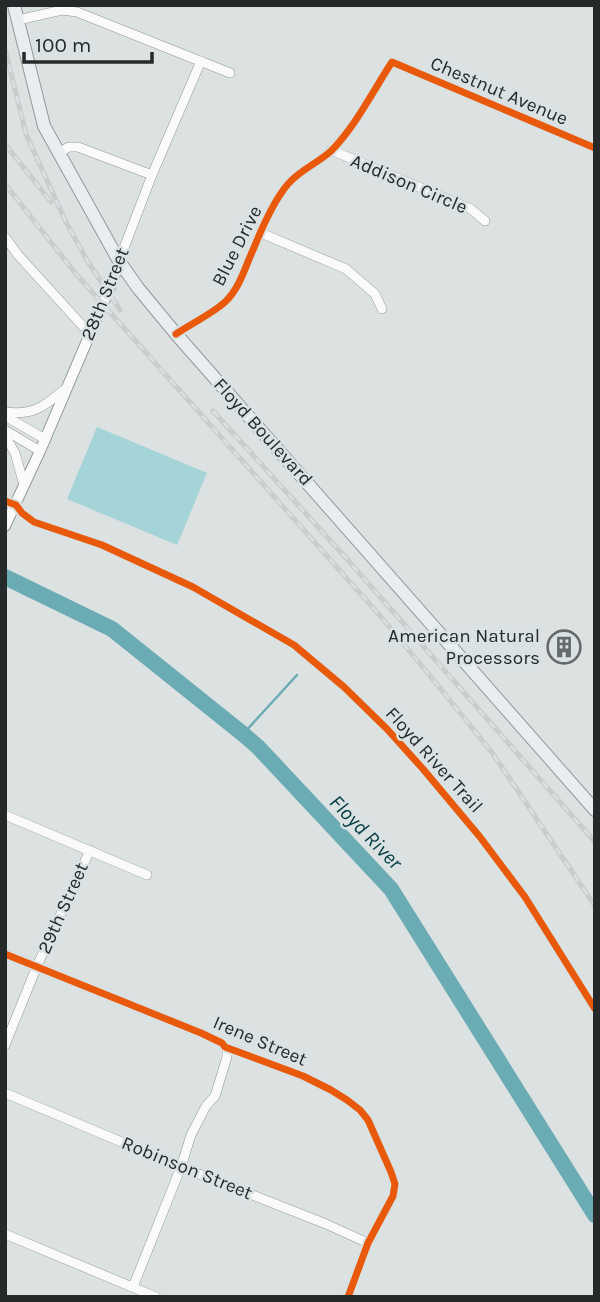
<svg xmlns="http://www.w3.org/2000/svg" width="600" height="1302" viewBox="0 0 600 1302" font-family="Karla,sans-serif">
	<rect width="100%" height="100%" fill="#dce1e1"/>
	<!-- grass -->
	<polygon fill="#a4d3d8" points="97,427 207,473 177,545 67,499"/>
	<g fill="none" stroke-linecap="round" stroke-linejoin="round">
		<!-- stream -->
		<polyline stroke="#6bacb4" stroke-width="2.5" points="243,734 297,675"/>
		<!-- river -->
		<polyline stroke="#6bacb4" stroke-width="16" points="5,577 112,629 243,734 258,747 391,889 595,1215"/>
		<defs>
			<g id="minor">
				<polyline points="18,20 62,10 77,12 230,73"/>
				<polyline points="331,150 471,209 485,221"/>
				<polyline points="58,153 69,147 78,147 152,175"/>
				<polyline points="261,233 346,269 375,294 382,309"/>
				<polyline points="5,237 18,255 89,333"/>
				<polyline points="119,261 152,175 201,61"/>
				<path d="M176,334C191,324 213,313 225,302C240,288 245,267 253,250C261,230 275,199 288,184C300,170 318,163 331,151C355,127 373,91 392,62L595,148"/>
				<path d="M5,412C33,416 45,406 65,389"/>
				<polyline points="5,416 45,439"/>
				<polyline points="5,430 40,451"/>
				<polyline points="5,436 15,453 24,485"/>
				<polyline points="5,815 147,875"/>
				<polyline points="5,954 201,1033 222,1043 225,1047 303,1076 331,1090 347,1100 360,1110 368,1120 391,1172 395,1184 393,1196 368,1243 348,1297"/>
				<polyline points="5,1045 37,966 90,850"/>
				<polyline points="5,1093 181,1167 326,1224 368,1243"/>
				<polyline points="5,1234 156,1297"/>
				<polyline points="133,1287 181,1167 191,1135 206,1106 215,1096 227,1057 227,1050 225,1047"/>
			</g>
			<polyline id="tertiary" points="5,526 40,451 113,280 119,261"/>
			<polyline id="secondary" points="14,5 44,126 119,261 138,288 176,334 595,810"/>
		</defs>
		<!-- minor casing -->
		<use href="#minor" stroke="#939797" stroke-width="10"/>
		<!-- tertiary casing -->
		<use href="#tertiary" stroke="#939797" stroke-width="12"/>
		<!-- secondary casing -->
		<use href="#secondary" stroke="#939797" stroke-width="14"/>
		<!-- minor -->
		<use href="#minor" stroke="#fafafa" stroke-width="9"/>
		<!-- tertiary -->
		<use href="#tertiary" stroke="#fafafa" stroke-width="10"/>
		<!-- secondary -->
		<use href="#secondary" stroke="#e8eeef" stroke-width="12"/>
		<defs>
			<g id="rail">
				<polyline points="5,49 26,134 65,220 88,262 120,310"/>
				<polyline points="5,144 51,202"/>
				<polyline points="5,184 76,274 383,619 440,688 493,754 595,906"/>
				<polyline points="213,411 346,558 595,842"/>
			</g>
		</defs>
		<!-- rail casing -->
		<use href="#rail" stroke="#cbcccc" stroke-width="5"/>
		<!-- rail -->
		<use href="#rail" stroke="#dae2e3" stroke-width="2.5" stroke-dasharray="8" stroke-linecap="butt"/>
		<defs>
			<g id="cycleway">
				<path d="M176,334C191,324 213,313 225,302C240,288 245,267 253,250C261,230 275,199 288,184C300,170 318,163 331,151C355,127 373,91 392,62L595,148"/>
				<polyline points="5,501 16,505 22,513 34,522 102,545 193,587 294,645 344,687 387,729 423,769 480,837 525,897 595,1009"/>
				<polyline points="5,954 201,1033 222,1043 225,1047 303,1076 331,1090 347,1100 360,1110 368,1120 391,1172 395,1184 393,1196 368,1243 348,1297"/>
			</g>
		</defs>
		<!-- cycleway casing -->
		<use href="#cycleway" stroke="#dae2e3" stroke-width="11"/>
		<!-- cycleway -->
		<use href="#cycleway" stroke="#e8590c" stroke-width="7"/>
	</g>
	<!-- icons -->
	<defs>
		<symbol id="building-ring" viewBox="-11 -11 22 22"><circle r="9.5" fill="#dae2e3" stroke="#656969" stroke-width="1.5"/><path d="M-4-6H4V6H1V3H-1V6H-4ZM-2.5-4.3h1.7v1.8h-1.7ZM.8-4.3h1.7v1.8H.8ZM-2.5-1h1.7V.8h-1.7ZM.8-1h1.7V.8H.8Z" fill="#656969"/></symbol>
	</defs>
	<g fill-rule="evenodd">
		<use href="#building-ring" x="545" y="628" width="38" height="38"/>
	</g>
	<g text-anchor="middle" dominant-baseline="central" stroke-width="5" stroke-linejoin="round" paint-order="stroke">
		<!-- street labels -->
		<g font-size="19" fill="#252929" stroke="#dae2e3">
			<text transform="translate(499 91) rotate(23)">Chestnut Avenue</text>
			<text transform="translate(409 184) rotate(23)">Addison Circle</text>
			<text transform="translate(237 246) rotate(-63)">Blue Drive</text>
			<text transform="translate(105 294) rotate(-68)">28th Street</text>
			<text transform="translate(263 432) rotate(48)">Floyd Boulevard</text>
			<text transform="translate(434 760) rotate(48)">Floyd River Trail</text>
			<text transform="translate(63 908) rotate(-66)">29th Street</text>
			<text transform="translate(260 1041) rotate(23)">Irene Street</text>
			<text transform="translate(187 1168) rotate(22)">Robinson Street</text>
		</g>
		<!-- poi labels -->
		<g font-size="19" fill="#252929" stroke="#dae2e3" text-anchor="end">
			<text x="540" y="636">American Natural<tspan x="540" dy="22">Processors</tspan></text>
		</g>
		<!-- water labels -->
		<g font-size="21" font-style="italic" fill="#033d43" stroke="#dae2e3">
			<text transform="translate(366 832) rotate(46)">Floyd River</text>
		</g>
	</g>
	<!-- border -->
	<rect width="600" height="1302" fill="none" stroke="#252929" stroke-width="14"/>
	<!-- scale -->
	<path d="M24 52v10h128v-10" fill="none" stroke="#252929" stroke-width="3.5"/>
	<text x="35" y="52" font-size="21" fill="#252929" stroke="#dae2e3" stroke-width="5" paint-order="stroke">100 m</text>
</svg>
